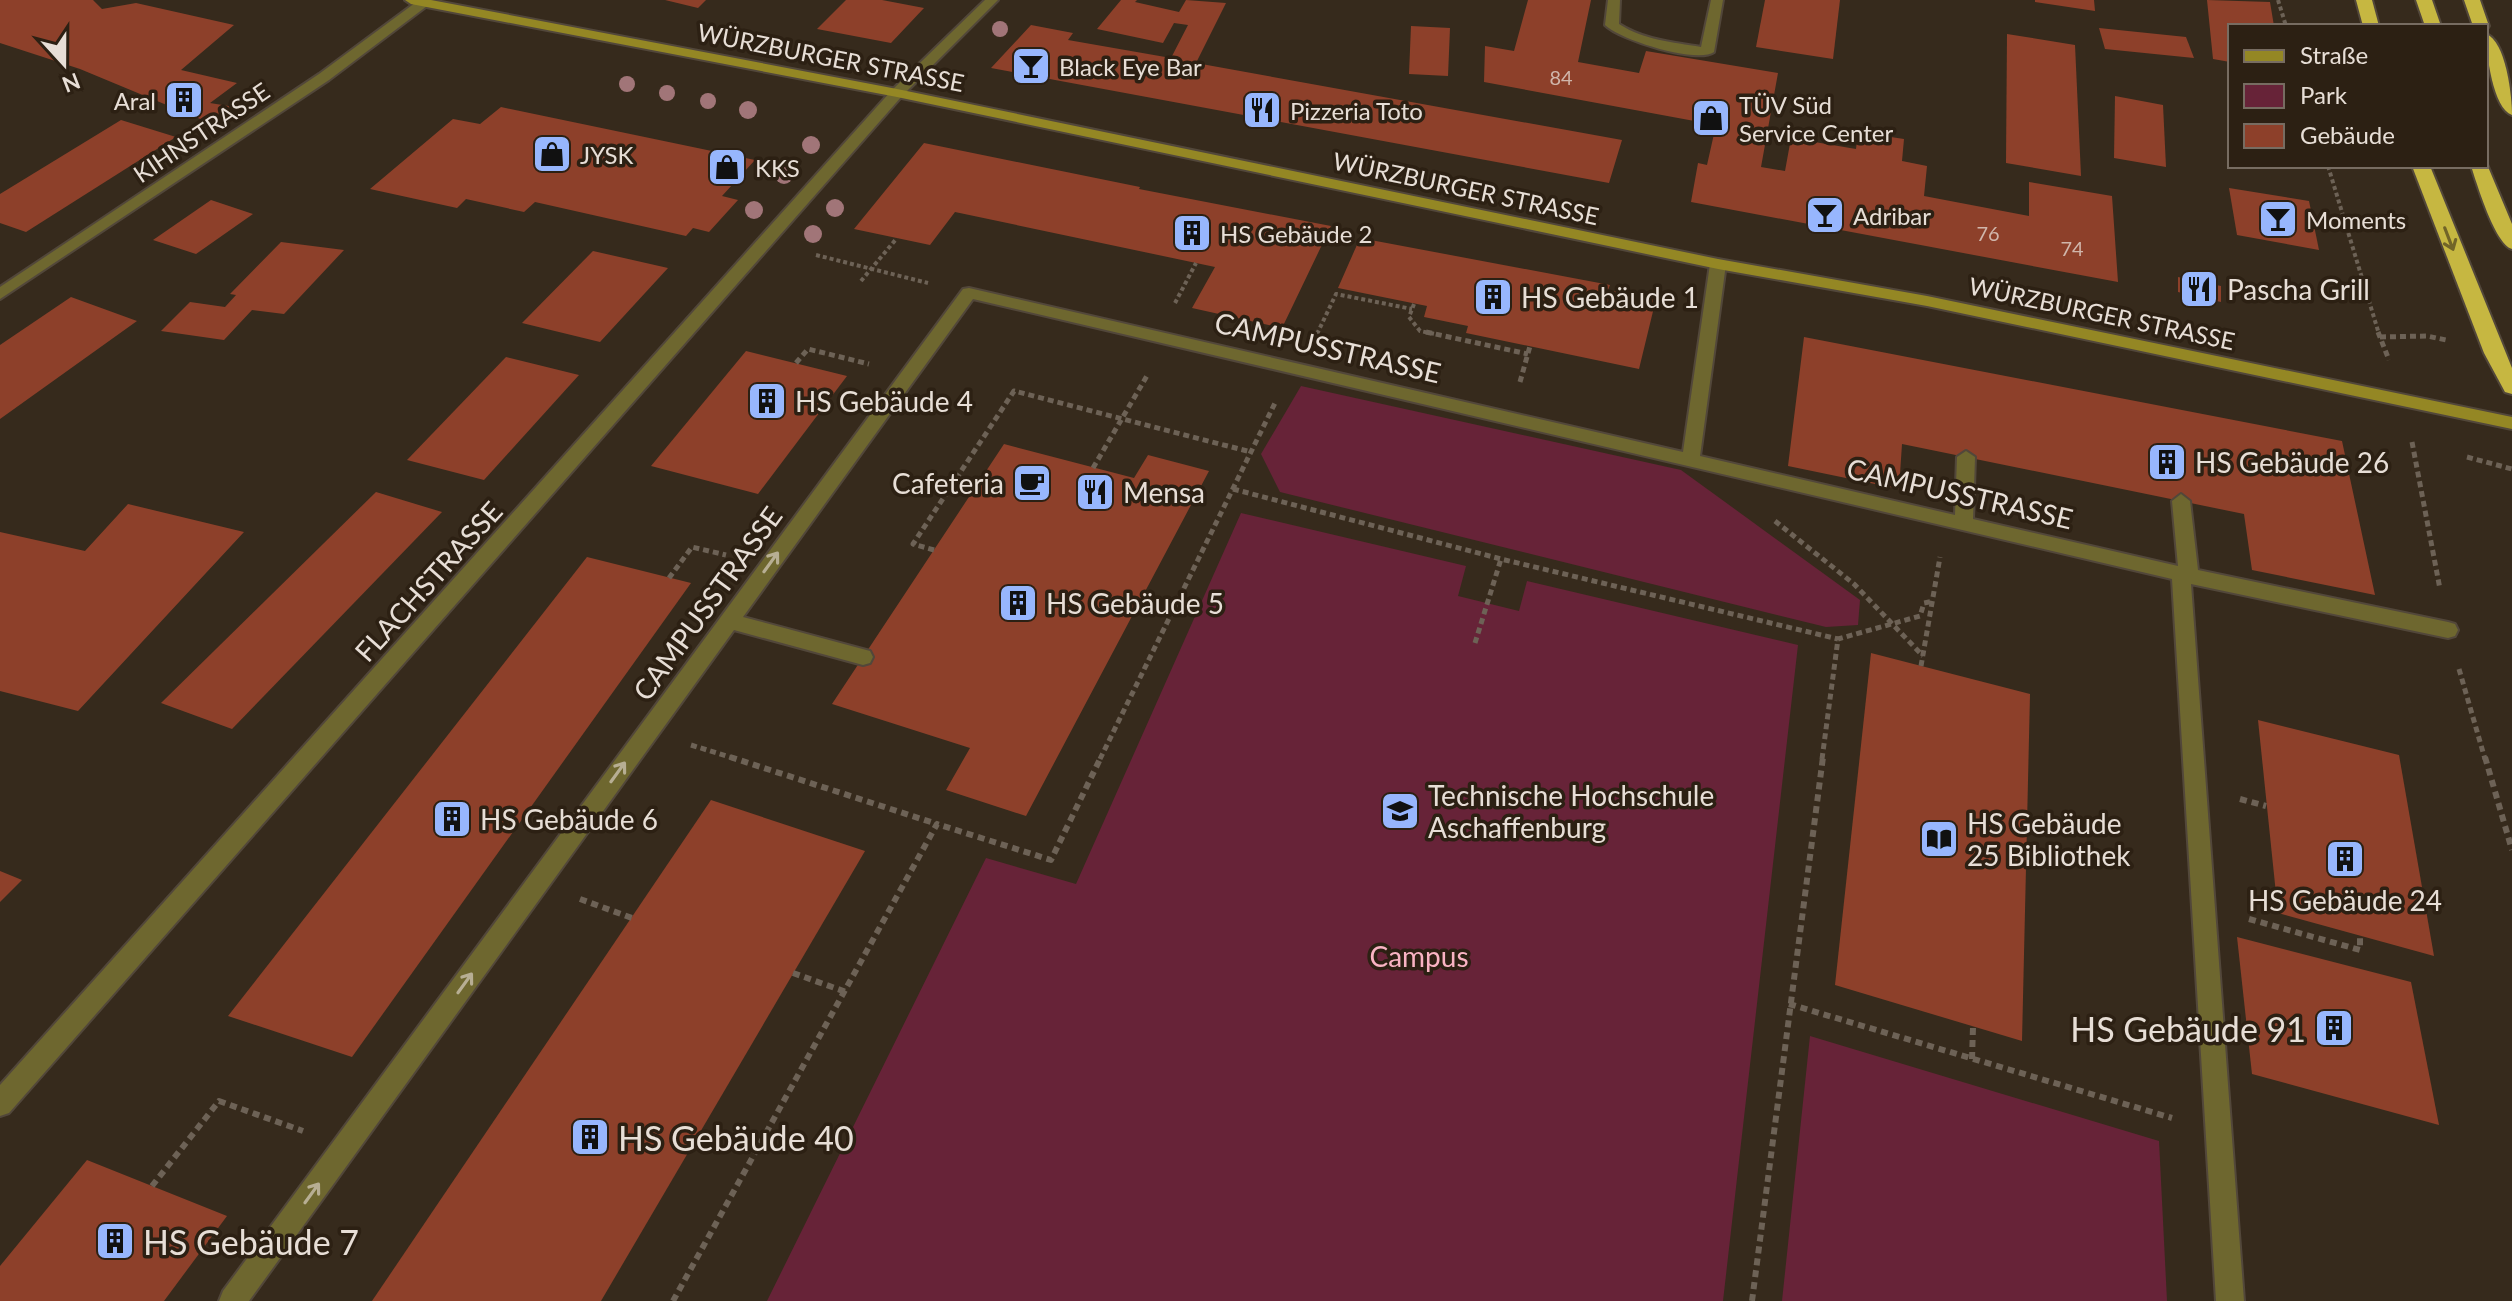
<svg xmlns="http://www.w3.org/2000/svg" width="2512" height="1301" viewBox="0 0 2512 1301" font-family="Lato,sans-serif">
	<rect width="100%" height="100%" fill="#362a1c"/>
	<!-- green -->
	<g fill="#672338">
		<polygon points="1301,386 1681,470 1860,600 1858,625 1826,627 1280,492 1261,454"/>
		<polygon points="1241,513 1466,566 1458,596 1519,611 1527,581 1798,645 1723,1301 767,1301 986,858 1076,884"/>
		<polygon points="1810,1036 2159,1141 2167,1301 1782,1301"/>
	</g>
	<!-- building -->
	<g fill="#8d402a">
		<polygon points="0,0 93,0 102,9 136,3 234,25 181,70 237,83 210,103 247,109 222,128 80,69 0,43"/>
		<polygon points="665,0 706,0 698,8"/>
		<polygon points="846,0 882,0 924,8 891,43 817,29"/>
		<polygon points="1121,0 1137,0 1135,2 1179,12 1186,0 1226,3 1196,63 1622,140 1609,183 991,68 1031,25 1073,33 1068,40 1171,58 1188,25 1174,23 1163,43 1097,29"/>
		<polygon points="1528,0 1591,0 1578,62 1639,73 1646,51 1778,73 1761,167 1785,171 1791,138 1856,149 1858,132 1904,139 1902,161 1927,166 1924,196 2029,216 2029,182 2112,196 2118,282 1691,202 1698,163 1707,165 1716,125 1484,82 1485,46 1514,51"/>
		<polygon points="1765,0 1840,0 1833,59 1756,47"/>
		<polygon points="2035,0 2094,0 2095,11 2035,2"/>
		<polygon points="2207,0 2270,2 2274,26 2230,26 2230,62 2213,59"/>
		<polygon points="1411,26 1450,28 1448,76 1409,74"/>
		<polygon points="2099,28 2186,37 2194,58 2105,49"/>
		<polygon points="2007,34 2075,45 2081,176 2006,163"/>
		<polygon points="2115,96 2163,105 2166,167 2114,158"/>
		<polygon points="501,107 755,160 722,196 738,200 709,232 693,228 686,236 535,202 524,212 466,199 457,208 370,189 453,119 480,124"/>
		<polygon points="121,120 176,137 26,232 0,223 0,194"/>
		<polygon points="924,143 1140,187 1139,189 1331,226 1282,328 1192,308 1215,267 955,212 930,245 854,229"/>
		<polygon points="2229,188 2309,201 2319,250 2237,235"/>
		<polygon points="211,200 253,214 196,254 153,240"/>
		<polygon points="1360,238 1610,285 1608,290 1656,299 1639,369 1466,333 1468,326 1424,317 1427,306 1338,288"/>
		<polygon points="281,242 344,250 284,314 252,310 224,340 161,331 190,302 225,307 236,295 230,294"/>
		<polygon points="593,251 668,268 600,342 522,323"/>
		<polygon points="2178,277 2221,286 2221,302 2178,292"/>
		<polygon points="71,297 137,321 0,419 0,345"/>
		<polygon points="1804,337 2342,441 2375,595 2252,570 2244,514 1902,444 1899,489 1788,466"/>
		<polygon points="746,351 847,376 758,494 651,466"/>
		<polygon points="506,357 579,375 484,480 407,460"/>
		<polygon points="1004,444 1134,478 1148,455 1209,471 1026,816 946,790 970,748 832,704"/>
		<polygon points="376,492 442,512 232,729 161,703"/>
		<polygon points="128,504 244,532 78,711 0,691 0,532 85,551"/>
		<polygon points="587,557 691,583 352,1057 228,1016"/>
		<polygon points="1871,653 2030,694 2022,1041 1835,985"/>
		<polygon points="2258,720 2399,755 2434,956 2278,913"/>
		<polygon points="711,800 865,851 601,1301 372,1301"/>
		<polygon points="0,871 22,880 0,902"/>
		<polygon points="2237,937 2411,982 2439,1125 2252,1074"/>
		<polygon points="87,1160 227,1216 164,1301 0,1301 0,1266"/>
	</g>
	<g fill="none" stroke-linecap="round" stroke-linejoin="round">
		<defs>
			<g id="lane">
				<path d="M1608,0H1620L1619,24C1644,40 1672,42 1701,47L1711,0H1723L1714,52C1697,64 1620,40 1605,25Z"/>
				<polygon points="1718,259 1726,264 1700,456 1955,515 1957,457 1966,451 1975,457 1973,519 2178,566 2172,501 2181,494 2190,501 2198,570 2448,622 2455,624 2458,630 2455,636 2448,638 2191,584 2244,1301 2216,1301 2172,579 973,299 743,617 870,651 873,657 870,663 863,665 734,630 249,1301 219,1301 223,1291 963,289 969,288 1683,452 1710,264"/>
			</g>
			<g id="street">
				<polygon points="419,0 431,3 329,80 0,299 0,287 319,74"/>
				<polygon points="985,0 998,0 902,96 9,1113 0,1116 0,1085 892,90"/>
			</g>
			<polygon id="secondary" points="405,0 431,0 897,89 1718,259 1927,296 2512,417 2512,429 1927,306 1718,269 897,97 411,4"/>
			<g id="highway">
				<polygon points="2356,0 2372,0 2379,26 2363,26"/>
				<polygon points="2416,0 2432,0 2441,26 2425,26"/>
				<polygon points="2464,0 2480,0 2489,26 2487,29 2486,26 2473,26"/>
				<path d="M2486,34C2506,41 2512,96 2512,115C2493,109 2486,53 2486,34Z"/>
				<path d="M2486,162L2512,224V249C2495,244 2477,184 2471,166H2486Z"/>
				<polygon points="2412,166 2430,166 2512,368 2512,394 2505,392 2484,353"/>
			</g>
		</defs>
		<!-- lane casing -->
		<use href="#lane" stroke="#52473a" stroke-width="4"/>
		<!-- street casing -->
		<use href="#street" stroke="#52473a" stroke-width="4"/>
		<!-- secondary casing -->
		<use href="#secondary" stroke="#52473a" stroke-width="4"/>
		<!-- highway casing -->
		<use href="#highway" stroke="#52473a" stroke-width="4"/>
		<!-- path-far2 -->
		<g stroke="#6d6256" stroke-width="4" stroke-dasharray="4 3" stroke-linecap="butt">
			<polyline points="2278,0 2286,26"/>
			<polyline points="2328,166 2379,334"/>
			<polyline points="816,255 928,283"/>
			<polyline points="861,281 897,238"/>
			<polyline points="1175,303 1196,263"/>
			<polyline points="1414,304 1409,317 1420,331 1435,334"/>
			<polyline points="1317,334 1336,294 1412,309"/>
		</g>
		<!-- path-far1 -->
		<g stroke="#6d6256" stroke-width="5" stroke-dasharray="6 4" stroke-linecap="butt">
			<polyline points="1426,332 1528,354"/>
			<polyline points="2378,332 2389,360"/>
			<polyline points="1316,336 1318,332"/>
			<polyline points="2380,337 2427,336 2446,340"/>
			<polyline points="796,363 808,349 869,364"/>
			<polyline points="1520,382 1530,346"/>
			<polyline points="2412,442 2440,589"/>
			<polyline points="2467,457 2512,469"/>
			<polyline points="1093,468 1148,374"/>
			<polyline points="1233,489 1501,559 1838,639"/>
			<polyline points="1775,521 1854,584 1923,656"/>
			<polyline points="934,550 913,544 1014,391 1251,452"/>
			<polyline points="669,578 692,547 726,555"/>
			<polyline points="1475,643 1501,559"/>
			<polyline points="1921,666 1940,557"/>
			<polyline points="2459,669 2485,759"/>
			<polyline points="691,745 736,759"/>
			<polyline points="1100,759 1276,401"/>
			<polyline points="1822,759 1838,639 1920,616 1924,603 1934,601"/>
		</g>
		<!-- path -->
		<g stroke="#6d6256" stroke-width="6" stroke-dasharray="7 5" stroke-linecap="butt">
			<polyline points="730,757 937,824"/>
			<polyline points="2485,757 2512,850"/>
			<polyline points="2240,799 2266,806"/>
			<polyline points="580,899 632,918"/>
			<polyline points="2249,919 2360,950 2360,935"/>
			<polyline points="793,973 846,992"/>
			<polyline points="1789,1004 2172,1118"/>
			<polyline points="1972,1059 1973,1027"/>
			<polyline points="152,1186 219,1101 303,1131"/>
			<polyline points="673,1301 937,824 1051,860 1101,757"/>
			<polyline points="1752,1301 1823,757"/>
		</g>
		<!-- lane -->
		<use href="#lane" fill="#6e672f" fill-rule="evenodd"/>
		<!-- street -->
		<use href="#street" fill="#6e672f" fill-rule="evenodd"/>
		<!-- secondary -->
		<use href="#secondary" fill="#948724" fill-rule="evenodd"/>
		<!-- highway -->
		<use href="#highway" fill="#c6b741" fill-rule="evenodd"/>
	</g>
	<!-- trees -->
	<g fill="#a17578">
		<circle cx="1000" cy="29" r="8"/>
		<circle cx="627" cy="84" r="8"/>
		<circle cx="667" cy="93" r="8"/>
		<circle cx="708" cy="101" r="8"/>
		<circle cx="748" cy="110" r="9"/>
		<circle cx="811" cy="145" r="9"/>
		<circle cx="784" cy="175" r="9"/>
		<circle cx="835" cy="208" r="9"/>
		<circle cx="754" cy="210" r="9"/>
		<circle cx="813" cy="234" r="9"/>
	</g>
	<!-- one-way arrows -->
	<defs><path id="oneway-shaft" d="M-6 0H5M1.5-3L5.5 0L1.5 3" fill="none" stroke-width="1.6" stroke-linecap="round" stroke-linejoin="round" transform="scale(2)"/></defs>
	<use stroke="#716428" href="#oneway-shaft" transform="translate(2449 239) rotate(69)"/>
	<g stroke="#b7ae93">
		<use href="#oneway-shaft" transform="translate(771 562) rotate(-54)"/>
		<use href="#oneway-shaft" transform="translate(618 772) rotate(-54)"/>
		<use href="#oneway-shaft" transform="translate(465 983) rotate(-54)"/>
		<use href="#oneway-shaft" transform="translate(312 1193) rotate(-54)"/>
	</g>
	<!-- icons -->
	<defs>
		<symbol id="bar-square" viewBox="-11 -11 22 22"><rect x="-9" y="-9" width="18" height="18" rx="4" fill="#97b6fd" stroke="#2c2013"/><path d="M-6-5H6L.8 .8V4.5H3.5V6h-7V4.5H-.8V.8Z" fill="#111"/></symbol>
		<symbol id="building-square" viewBox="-11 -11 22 22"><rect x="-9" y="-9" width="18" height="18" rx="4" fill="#97b6fd" stroke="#2c2013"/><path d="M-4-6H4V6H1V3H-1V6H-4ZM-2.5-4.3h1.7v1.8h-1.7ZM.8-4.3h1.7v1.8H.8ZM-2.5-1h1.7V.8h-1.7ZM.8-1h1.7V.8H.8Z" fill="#111"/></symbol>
		<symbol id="restaurant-square" viewBox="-11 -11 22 22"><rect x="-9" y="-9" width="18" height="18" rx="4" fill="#97b6fd" stroke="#2c2013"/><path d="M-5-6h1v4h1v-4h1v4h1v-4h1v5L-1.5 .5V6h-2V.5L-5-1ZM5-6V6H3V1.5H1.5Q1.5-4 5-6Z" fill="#111"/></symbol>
		<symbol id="shop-square" viewBox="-11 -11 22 22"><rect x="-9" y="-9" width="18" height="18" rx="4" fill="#97b6fd" stroke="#2c2013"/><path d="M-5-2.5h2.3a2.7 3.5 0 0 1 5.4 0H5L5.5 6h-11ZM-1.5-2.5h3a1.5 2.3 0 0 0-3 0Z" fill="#111"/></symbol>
		<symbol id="cafe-square" viewBox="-11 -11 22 22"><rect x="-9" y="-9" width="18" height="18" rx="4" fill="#97b6fd" stroke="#2c2013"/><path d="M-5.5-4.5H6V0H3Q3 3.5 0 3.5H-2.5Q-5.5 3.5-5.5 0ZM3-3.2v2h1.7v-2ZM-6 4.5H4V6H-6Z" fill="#111"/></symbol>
		<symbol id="university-square" viewBox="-11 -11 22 22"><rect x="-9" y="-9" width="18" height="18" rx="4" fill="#97b6fd" stroke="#2c2013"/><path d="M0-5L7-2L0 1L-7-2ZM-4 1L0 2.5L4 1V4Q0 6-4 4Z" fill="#111"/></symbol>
		<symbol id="library-square" viewBox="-11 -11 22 22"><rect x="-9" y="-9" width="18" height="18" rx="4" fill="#97b6fd" stroke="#2c2013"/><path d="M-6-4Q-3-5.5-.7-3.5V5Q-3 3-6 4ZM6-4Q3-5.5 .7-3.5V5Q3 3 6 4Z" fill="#111"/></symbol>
	</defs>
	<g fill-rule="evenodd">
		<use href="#bar-square" x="1009" y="44" width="44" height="44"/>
		<use href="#building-square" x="162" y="78" width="44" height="44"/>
		<use href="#restaurant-square" x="1240" y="88" width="44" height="44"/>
		<use href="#shop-square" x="1689" y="96" width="44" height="44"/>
		<use href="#shop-square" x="530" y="132" width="44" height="44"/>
		<use href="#shop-square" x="705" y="145" width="44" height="44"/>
		<use href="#bar-square" x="1803" y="193" width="44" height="44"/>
		<use href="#bar-square" x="2256" y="197" width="44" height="44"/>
		<use href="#building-square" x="1170" y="211" width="44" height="44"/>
		<use href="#restaurant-square" x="2177" y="267" width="44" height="44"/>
		<use href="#building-square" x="1471" y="275" width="44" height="44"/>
		<use href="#building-square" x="745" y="379" width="44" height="44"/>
		<use href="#building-square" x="2145" y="440" width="44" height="44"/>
		<use href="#cafe-square" x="1010" y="461" width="44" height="44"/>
		<use href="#restaurant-square" x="1073" y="470" width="44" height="44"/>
		<use href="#building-square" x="996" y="581" width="44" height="44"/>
		<use href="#university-square" x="1378" y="789" width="44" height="44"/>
		<use href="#building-square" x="430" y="797" width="44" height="44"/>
		<use href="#library-square" x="1917" y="817" width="44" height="44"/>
		<use href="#building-square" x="2323" y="837" width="44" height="44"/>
		<use href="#building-square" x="2312" y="1006" width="44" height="44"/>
		<use href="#building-square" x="568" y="1115" width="44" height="44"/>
		<use href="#building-square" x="93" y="1219" width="44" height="44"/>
	</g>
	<g text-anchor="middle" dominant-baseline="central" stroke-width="7" stroke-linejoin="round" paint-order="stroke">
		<!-- far-number labels -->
		<g font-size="20" fill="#d0b6ab">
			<text x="1561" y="77">84</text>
			<text x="1988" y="233">76</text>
			<text x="2072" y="248">74</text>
		</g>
		<!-- far-street labels -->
		<g font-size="24" fill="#e7ded6" stroke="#2c2013">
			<text transform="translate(831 57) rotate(11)">WÜRZBURGER STRASSE</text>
			<text transform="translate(201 132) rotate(-34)">KIHNSTRASSE</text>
			<text transform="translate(1466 188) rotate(12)">WÜRZBURGER STRASSE</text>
			<text transform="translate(2102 313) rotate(12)">WÜRZBURGER STRASSE</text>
		</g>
		<!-- far-poi labels -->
		<g font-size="24" fill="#e7ded6" stroke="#2c2013" text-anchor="start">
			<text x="1059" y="66">Black Eye Bar</text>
			<text x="156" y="100" text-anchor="end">Aral</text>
			<text x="1739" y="104">TÜV Süd<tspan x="1739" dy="28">Service Center</tspan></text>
			<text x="1290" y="110">Pizzeria Toto</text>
			<text x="580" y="154">JYSK</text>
			<text x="755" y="167">KKS</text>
			<text x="1853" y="215">Adribar</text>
			<text x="2306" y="219">Moments</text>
			<text x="1220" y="233">HS Gebäude 2</text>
		</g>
		<!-- poi labels -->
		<g font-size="28" fill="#e7ded6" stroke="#2c2013" text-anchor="start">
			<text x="2227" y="289">Pascha Grill</text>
			<text x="1521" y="297">HS Gebäude 1</text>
			<text x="795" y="401">HS Gebäude 4</text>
			<text x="2195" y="462">HS Gebäude 26</text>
			<text x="1004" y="483" text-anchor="end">Cafeteria</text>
			<text x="1123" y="492">Mensa</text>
			<text x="1046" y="603">HS Gebäude 5</text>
			<text x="1428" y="795">Technische Hochschule<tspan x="1428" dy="32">Aschaffenburg</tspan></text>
			<text x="480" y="819">HS Gebäude 6</text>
			<text x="1967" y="823">HS Gebäude<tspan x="1967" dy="32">25 Bibliothek</tspan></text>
			<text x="2345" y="900" text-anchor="middle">HS Gebäude 24</text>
		</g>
		<!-- street labels -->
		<g font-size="28" fill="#e7ded6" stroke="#2c2013">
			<text transform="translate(1328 347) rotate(13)">CAMPUSSTRASSE</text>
			<text transform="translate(1960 493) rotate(13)">CAMPUSSTRASSE</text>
			<text transform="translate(428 581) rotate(-48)">FLACHSTRASSE</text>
			<text transform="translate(707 603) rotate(-54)">CAMPUSSTRASSE</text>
		</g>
		<!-- park labels -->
		<g font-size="28" fill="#f9b3c3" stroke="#2c2013">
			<text x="1419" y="956">Campus</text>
		</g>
		<!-- near-poi labels -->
		<g font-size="34" fill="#e7ded6" stroke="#2c2013" text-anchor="start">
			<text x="2306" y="1028" text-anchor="end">HS Gebäude 91</text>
			<text x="618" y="1137">HS Gebäude 40</text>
			<text x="143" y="1241">HS Gebäude 7</text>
		</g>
	</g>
	<!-- legend -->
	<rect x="2228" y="24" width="260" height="144" fill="#2c2013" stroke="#776c61" stroke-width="2"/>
	<rect x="2244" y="50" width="40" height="12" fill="#948724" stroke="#776c61" stroke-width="2"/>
	<text x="2300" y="64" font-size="24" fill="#e7ded6">Straße</text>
	<rect x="2244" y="84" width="40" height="24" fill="#672338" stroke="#776c61" stroke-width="2"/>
	<text x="2300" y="104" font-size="24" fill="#e7ded6">Park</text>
	<rect x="2244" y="124" width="40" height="24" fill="#8d402a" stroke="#776c61" stroke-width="2"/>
	<text x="2300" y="144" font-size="24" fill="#e7ded6">Gebäude</text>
	<!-- north arrow -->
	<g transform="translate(64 64) rotate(159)" stroke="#2c2013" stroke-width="6" paint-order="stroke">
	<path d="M0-6L14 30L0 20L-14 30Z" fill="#e7ded6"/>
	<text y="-12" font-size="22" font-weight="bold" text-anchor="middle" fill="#e7ded6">N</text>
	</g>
</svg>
